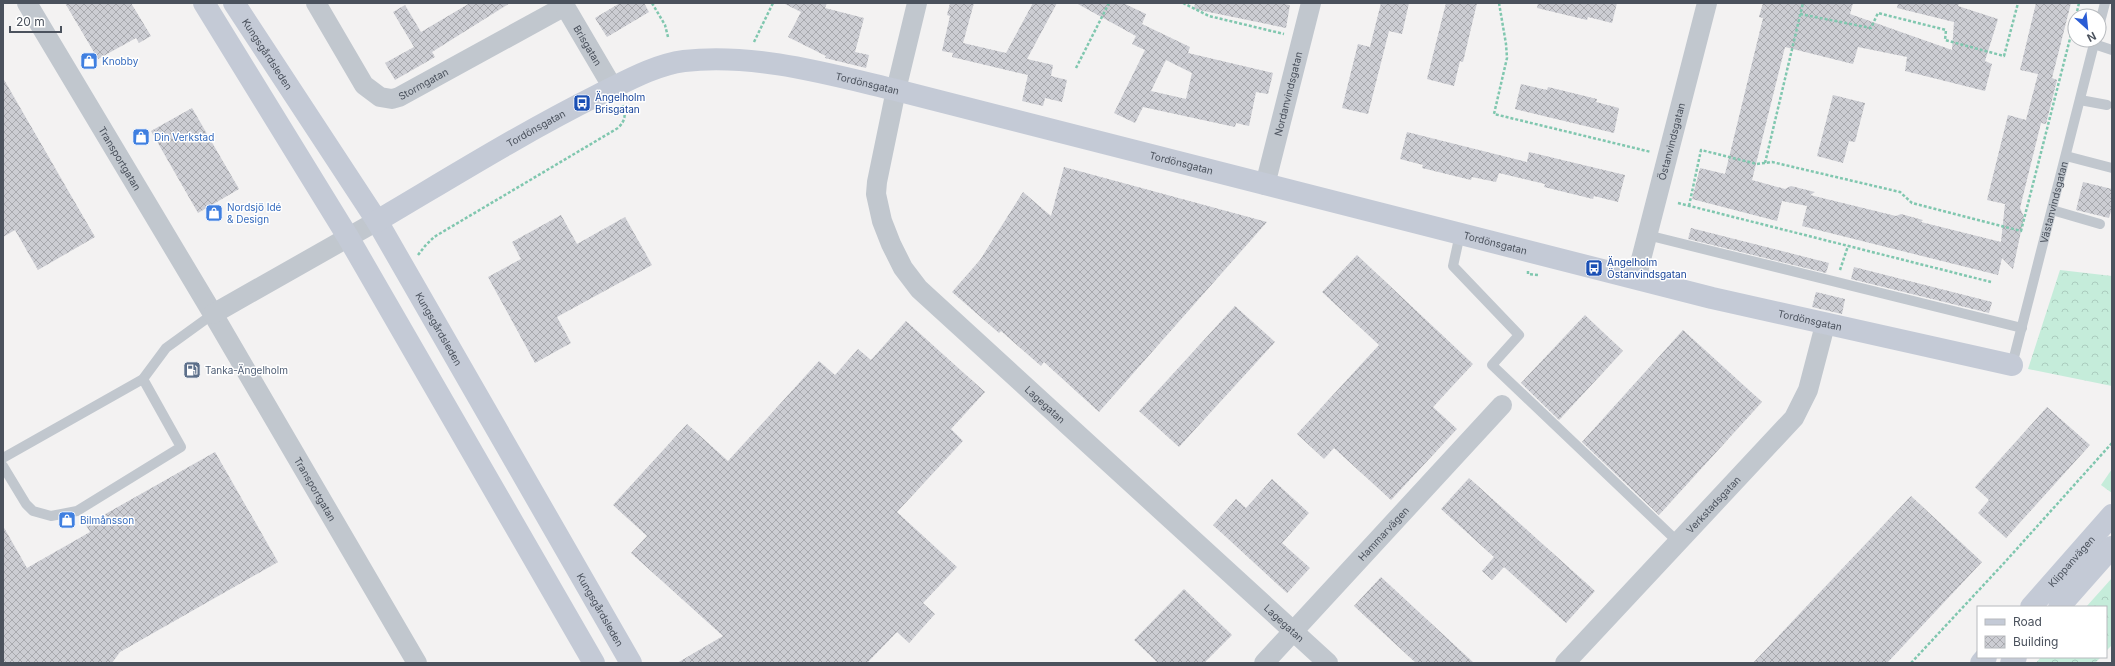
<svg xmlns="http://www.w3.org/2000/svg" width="2115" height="666" viewBox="0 0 2115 666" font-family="Inter,sans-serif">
	<defs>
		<pattern id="forest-crowns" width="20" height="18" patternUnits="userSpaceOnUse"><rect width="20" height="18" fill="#c5ecda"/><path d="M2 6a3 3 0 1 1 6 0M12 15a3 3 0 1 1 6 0" fill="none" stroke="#abccbe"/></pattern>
		<pattern id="building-cross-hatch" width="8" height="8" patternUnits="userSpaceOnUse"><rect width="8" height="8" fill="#cccdd3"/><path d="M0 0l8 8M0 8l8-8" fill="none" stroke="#a8a9ae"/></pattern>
	</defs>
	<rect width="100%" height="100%" fill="#f3f2f2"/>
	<!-- forest -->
	<g fill="url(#forest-crowns)">
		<polygon points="2060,270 2112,276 2112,386 2028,369"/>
		<polygon points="2112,469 2112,493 2101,485"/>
		<polygon points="2112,578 2112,645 2106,651 2106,607 2086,607"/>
		<polygon points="2041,657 2101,657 2095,663 2036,663"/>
	</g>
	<!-- building -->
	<g fill="url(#building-cross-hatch)" fill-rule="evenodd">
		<polygon points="65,3 131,3 151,36 139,43 136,38 98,59"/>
		<polygon points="470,3 510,3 432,52 435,57 395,80 385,63 414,47 393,12 405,5 421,32"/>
		<polygon points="620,3 644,3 649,12 607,37 595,18"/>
		<polygon points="783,3 827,3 825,8 864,18 855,52 869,55 866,68 825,58 826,56 788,37 801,12"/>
		<polygon points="950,3 974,3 963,43 1006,53 1033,3 1057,3 1027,59 1053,65 1051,76 1067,80 1062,102 1045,98 1043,106 1022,101 1028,75 952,57 953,53 942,51 950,16 947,15"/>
		<path d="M1076,3H1123L1146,14L1142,24L1190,47L1188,53L1273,73L1268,94L1256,92L1249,126L1236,123L1235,127L1143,107L1135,123L1114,113L1145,50L1132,44L1136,36ZM1166,60L1192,73L1186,99L1151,91Z"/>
		<polygon points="1195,3 1279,3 1290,5 1286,28 1194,9"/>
		<polygon points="1381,3 1409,3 1402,34 1389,31 1368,114 1342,108 1358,44 1370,47"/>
		<polygon points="1446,3 1477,3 1463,62 1460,61 1454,86 1427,79"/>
		<polygon points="1538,3 1617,3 1612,23 1588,17 1587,20 1537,8"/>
		<polygon points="1763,3 1853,3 1850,14 1952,50 1954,22 1897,8 1898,3 1959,3 1958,6 1998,19 1985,61 1992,64 1985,91 1905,71 1907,57 1858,47 1853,64 1785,47 1752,180 1785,189 1791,186 1815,192 1810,195 1896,216 1901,214 1923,220 1921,222 2001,242 2005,204 1987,200 2008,115 2026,120 2038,74 2020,70 2036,3 2071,3 2052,78 2057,80 2046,124 2041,123 2020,208 2024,217 2013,269 2002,258 1998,275 1802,226 1807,206 1782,201 1777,221 1692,199 1700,168 1725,174 1763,18 1759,17"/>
		<polygon points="3,78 95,237 38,270 15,230 3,237"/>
		<polygon points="1521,84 1547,90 1548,87 1597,99 1596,102 1619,108 1614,133 1515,109"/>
		<polygon points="1833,95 1865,103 1855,142 1849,141 1843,163 1817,156"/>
		<polygon points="192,108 239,189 198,213 151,131"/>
		<polygon points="1407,132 1527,162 1529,152 1625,175 1618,202 1594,196 1593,199 1544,187 1545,184 1499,173 1496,182 1472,177 1471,180 1422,168 1423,165 1400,159"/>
		<polygon points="1064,167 1267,222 1099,412 1044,362 1041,366 1001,331 999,333 952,292 980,260 1023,192 1051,216"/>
		<polygon points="2083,182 2112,189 2112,208 2109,218 2076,210"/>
		<polygon points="561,215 577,244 625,217 652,265 557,317 571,343 535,363 488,277 521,259 512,242"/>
		<polygon points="1691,228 1829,263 1826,273 1688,239"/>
		<polygon points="1357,255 1473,364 1433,407 1457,429 1391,500 1334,448 1324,459 1297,434 1379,345 1322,292"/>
		<polygon points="1854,267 1992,302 1989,313 1851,279"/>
		<polygon points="1816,292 1845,299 1842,314 1812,307"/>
		<polygon points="1235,306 1275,342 1179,447 1139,411"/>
		<polygon points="1585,315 1623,351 1559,420 1521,383"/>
		<polygon points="906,321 985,392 951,429 963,441 897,512 957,567 923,603 935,614 909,643 897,632 867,663 677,663 723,636 631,553 647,536 613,505 687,424 728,461 819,361 835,375 858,349 871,360"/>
		<polygon points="1683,330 1762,402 1659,515 1582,442"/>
		<polygon points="2047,407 2090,445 2006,538 1978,513 1989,500 1975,487"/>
		<polygon points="215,452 278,562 120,652 112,663 3,663 3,526 27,568 90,532 86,525"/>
		<polygon points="1469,478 1595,591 1566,623 1504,567 1492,580 1482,571 1494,557 1441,509"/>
		<polygon points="1272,479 1309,513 1282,543 1310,568 1287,593 1213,525 1236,499 1246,508"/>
		<polygon points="1911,496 1982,562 1887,663 1753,663"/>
		<polygon points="1381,577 1474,663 1416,663 1354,606"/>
		<polygon points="1184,589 1232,635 1204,663 1158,663 1134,640"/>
	</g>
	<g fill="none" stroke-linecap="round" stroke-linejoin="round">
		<!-- path -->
		<g stroke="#80c7af" stroke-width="2.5" stroke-dasharray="3 2" stroke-linecap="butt">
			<polyline points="652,3 665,25 668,37"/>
			<polyline points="1183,3 1209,16 1284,34"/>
			<polyline points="1499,3 1506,44 1507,58 1494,114 1651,152"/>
			<polyline points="1800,14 1871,28 1878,13 1946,30 1945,40 2004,56 2018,3"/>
			<polyline points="2076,16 2079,3"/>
			<polyline points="754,42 773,3"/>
			<polyline points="1076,68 1109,3"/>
			<polyline points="1765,163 1803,3"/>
			<polyline points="1678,203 1991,282"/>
			<polyline points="1689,206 1701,150 1757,164 1772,162 1900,192 1912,203 2021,231 2075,19"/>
			<path d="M418,255L425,246L434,237L618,128C626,120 626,114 622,104"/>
			<polyline points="1840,270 1848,246"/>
			<polyline points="1528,271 1528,274 1538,275"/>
			<polyline points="1911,663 2005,562 2112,443"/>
		</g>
		<!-- lane -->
		<g stroke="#c1c7ce" stroke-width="10">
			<polyline points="2099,26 2105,3"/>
			<polyline points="2094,44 2112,50"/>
			<polyline points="2080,100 2107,105"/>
			<polyline points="2066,156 2112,168"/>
			<polyline points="2052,210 2100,224"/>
			<polyline points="1460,234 1453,266 1519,335 1492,365 1678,542"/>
			<polyline points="1647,235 2022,328"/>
			<path id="s1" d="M2012,365L2095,40"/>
			<polyline points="3,458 143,379 166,348 213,314"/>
			<polyline points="3,466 26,504 33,511 51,516 77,511 181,447 143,379"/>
		</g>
		<!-- street -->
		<g stroke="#c1c7ce" stroke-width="20">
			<path id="s2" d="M27,3L213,314L417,663"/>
			<path id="s3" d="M316,3L364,85L380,97L392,99L399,97L565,6"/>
			<path id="s4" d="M563,3L613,88"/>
			<path id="s5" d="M917,3L896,90L877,182L876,194L882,221L891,244L903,268L919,289L1328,663"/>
			<path id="s6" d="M1265,185L1311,3"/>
			<path id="s7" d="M1636,279L1707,3"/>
			<polyline points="213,314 377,221"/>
			<path id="s8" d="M1264,663L1502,405"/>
			<path id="s9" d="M1565,663L1794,418L1808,390L1825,325"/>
		</g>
		<!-- secondary -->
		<g stroke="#c4cad6" stroke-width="22">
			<polyline points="204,3 348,237 594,663"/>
			<path id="s10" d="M234,3L377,221L631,663"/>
			<path id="s11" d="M377,221C450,178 522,133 598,95C625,82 654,65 684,61C755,53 828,74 896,90L1712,298L2012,365"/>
			<path id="s12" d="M2031,607L2112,515"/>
			<polyline points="2059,607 2112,547"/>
			<polyline points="1981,663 1986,657"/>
			<polyline points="2011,663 2016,657"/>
		</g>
	</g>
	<!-- icons -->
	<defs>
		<symbol id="shop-square" viewBox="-11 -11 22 22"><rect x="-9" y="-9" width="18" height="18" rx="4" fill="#3f7fe0" stroke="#fff"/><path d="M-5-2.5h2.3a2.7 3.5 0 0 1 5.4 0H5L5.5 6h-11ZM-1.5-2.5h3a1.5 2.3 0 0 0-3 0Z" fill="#fff"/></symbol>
		<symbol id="bus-square" viewBox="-11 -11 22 22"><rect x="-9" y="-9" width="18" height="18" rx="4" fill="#1a4fb4" stroke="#fff"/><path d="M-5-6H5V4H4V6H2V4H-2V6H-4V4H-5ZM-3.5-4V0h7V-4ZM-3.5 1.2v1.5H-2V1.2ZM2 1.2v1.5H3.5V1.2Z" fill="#fff"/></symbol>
		<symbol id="fuel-square" viewBox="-11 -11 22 22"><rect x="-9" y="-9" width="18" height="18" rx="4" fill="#5c6f8a" stroke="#fff"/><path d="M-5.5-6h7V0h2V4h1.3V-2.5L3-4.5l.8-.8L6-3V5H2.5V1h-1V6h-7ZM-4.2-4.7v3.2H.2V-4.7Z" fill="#fff"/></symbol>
	</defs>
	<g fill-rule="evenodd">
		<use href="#shop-square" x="79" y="51" width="20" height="20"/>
		<use href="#bus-square" x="572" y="93" width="20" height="20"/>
		<use href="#shop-square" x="131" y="127" width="20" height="20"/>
		<use href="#shop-square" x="204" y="203" width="20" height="20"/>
		<use href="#bus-square" x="1584" y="258" width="20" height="20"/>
		<use href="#fuel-square" x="182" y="360" width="20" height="20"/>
		<use href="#shop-square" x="57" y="510" width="20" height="20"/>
	</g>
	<g text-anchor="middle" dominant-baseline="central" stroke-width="3" stroke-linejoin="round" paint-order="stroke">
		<!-- street labels -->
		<g font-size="10" fill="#4b525d" stroke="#fff">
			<text stroke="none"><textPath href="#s4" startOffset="49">Brisgatan</textPath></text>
			<text stroke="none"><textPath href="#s10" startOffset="61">Kungsgårdsleden</textPath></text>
			<text stroke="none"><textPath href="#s3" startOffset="162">Stormgatan</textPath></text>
			<text stroke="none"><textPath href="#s11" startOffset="533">Tordönsgatan</textPath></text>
			<text stroke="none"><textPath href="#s6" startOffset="94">Nordanvindsgatan</textPath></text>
			<text stroke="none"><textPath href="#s11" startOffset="184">Tordönsgatan</textPath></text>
			<text stroke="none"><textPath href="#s7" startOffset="142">Östanvindsgatan</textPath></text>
			<text stroke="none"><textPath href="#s2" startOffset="181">Transportgatan</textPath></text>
			<text stroke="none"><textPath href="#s11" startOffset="857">Tordönsgatan</textPath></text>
			<text stroke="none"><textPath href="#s1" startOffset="168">Västanvindsgatan</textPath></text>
			<text stroke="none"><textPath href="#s11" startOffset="1181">Tordönsgatan</textPath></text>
			<text stroke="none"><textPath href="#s11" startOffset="1505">Tordönsgatan</textPath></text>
			<text stroke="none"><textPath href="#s10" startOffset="385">Kungsgårdsleden</textPath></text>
			<text stroke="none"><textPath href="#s5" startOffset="472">Lagegatan</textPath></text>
			<text stroke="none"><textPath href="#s2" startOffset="565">Transportgatan</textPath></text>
			<text stroke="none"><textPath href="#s9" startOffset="217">Verkstadsgatan</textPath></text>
			<text stroke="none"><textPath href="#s8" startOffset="176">Hammarvägen</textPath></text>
			<text stroke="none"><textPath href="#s12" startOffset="61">Klippanvägen</textPath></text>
			<text stroke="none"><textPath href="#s10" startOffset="709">Kungsgårdsleden</textPath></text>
			<text stroke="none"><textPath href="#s5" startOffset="796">Lagegatan</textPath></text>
		</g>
		<!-- shop labels -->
		<g font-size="10" fill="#366cbe" stroke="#fff" text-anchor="start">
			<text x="102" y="61">Knobby</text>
			<text x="154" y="137">Din Verkstad</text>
			<text x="227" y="207">Nordsjö Idé<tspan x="227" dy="12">&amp; Design</tspan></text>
			<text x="80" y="520">Bilmånsson</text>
		</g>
		<!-- transit labels -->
		<g font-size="10" fill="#164399" stroke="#fff" text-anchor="start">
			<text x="595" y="97">Ängelholm<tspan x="595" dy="12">Brisgatan</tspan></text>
			<text x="1607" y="262">Ängelholm<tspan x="1607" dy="12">Östanvindsgatan</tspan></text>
		</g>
		<!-- service labels -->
		<g font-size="10" fill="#4e5e75" stroke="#fff" text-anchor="start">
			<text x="205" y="370">Tanka-Ängelholm</text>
		</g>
	</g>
	<!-- border -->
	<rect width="2115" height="666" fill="none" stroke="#4b525d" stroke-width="8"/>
	<!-- legend -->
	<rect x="1977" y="606" width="130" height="52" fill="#ffffff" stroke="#b7babe"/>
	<rect x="1985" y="619" width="20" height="6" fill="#c4cad6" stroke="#b7babe"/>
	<text x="2013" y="626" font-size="12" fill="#4b525d">Road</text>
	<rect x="1985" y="636" width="20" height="12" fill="url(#building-cross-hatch)" stroke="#b7babe"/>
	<text x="2013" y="646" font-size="12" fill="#4b525d">Building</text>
	<!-- north arrow -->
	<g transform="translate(2087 28) rotate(153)"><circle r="19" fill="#ffffff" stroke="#b7babe"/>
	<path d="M0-3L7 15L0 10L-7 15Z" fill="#2a5cd5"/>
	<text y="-6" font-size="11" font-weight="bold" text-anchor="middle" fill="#4b525d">N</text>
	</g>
	<!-- scale -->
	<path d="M10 26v6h51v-6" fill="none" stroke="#4b525d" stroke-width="2"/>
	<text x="16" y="26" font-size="12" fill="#4b525d" stroke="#ffffff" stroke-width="3" paint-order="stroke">20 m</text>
</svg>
